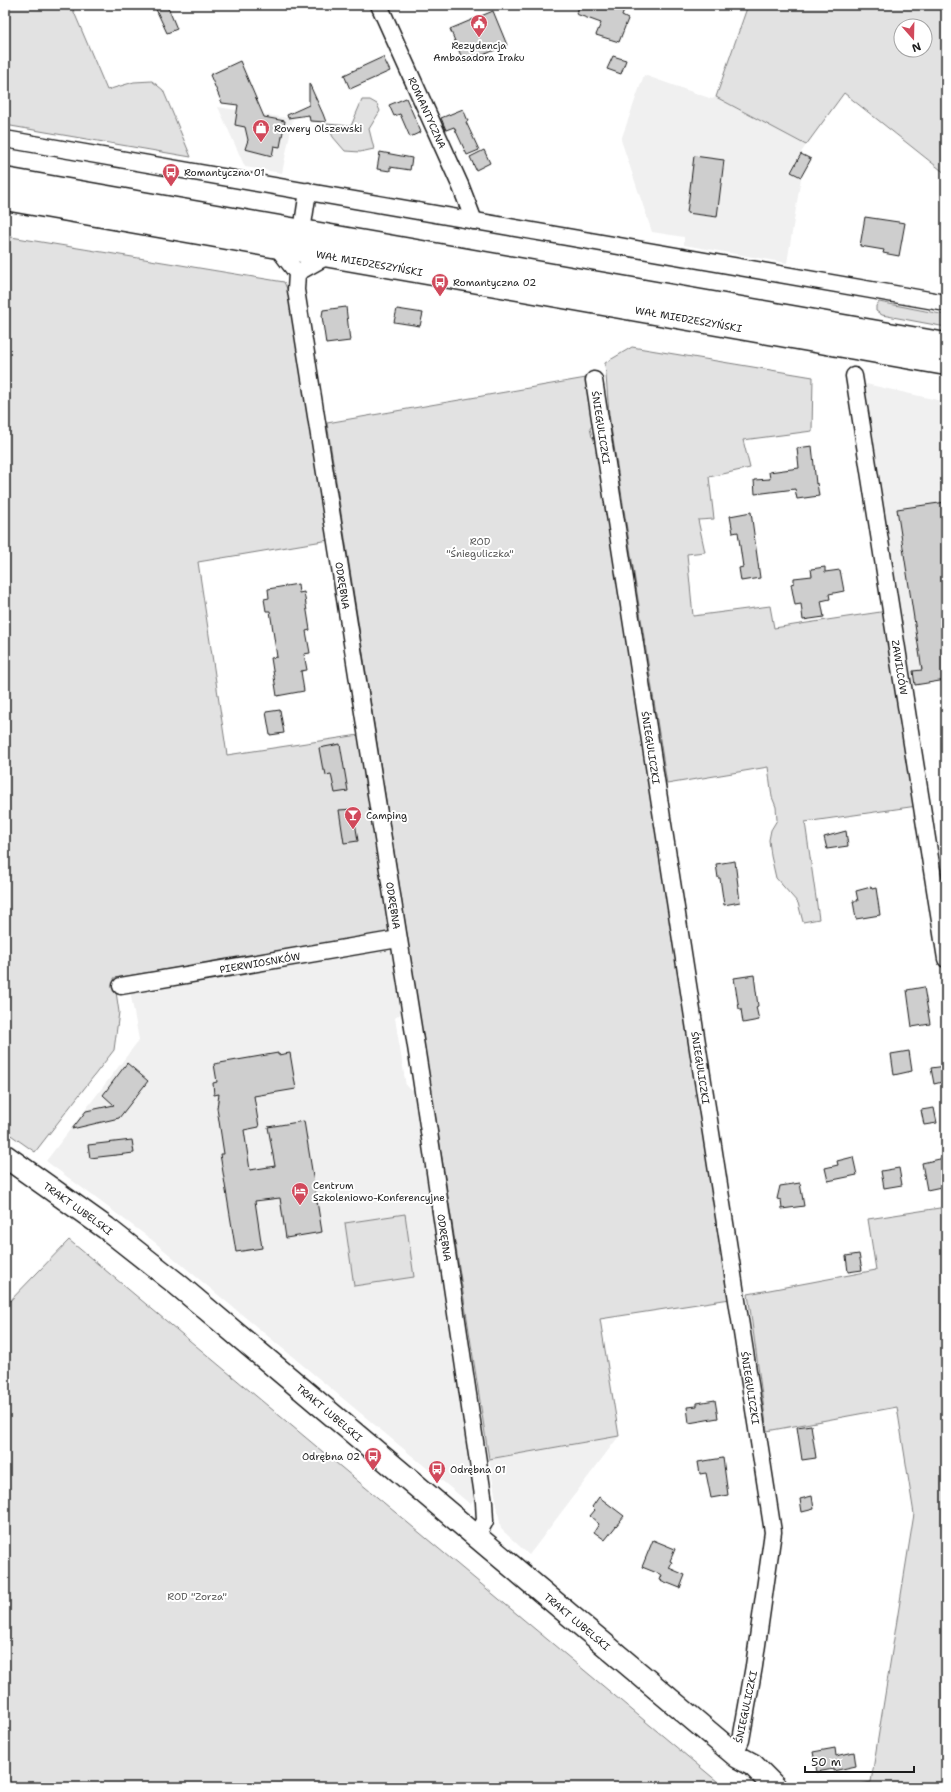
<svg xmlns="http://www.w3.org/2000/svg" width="951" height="1792" viewBox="0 0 951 1792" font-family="'Shantell Sans',sans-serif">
	<rect width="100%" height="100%" fill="#fff"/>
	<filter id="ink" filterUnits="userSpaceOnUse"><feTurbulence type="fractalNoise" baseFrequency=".025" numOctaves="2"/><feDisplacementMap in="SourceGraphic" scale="8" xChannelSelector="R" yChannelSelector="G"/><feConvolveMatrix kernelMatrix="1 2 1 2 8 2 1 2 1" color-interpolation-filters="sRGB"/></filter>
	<g filter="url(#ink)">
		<!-- built -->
		<g fill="#f0f0f0">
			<polygon points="644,75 712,99 716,97 806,145 789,172 801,178 787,263 684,245 684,237 652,232 621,140"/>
			<polygon points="218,107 293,119 282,173 245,167"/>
			<polygon points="866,384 946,402 946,680 907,686 860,386"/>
			<polygon points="393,948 403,1012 395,1018 406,1086 415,1091 477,1497 470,1504 152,1240 46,1161 139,1040 130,991"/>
			<polygon points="619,1436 529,1555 501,1529 489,1459"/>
		</g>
		<!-- green -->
		<g fill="#e2e2e2" stroke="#7f7f7f" fill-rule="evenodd">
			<polygon points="5,5 71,5 107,90 134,82 152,81 163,90 191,157 5,125"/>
			<path d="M748,5H946V174L844,93L806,145L716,97ZM901,26H925V50H901Z"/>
			<polygon points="362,100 370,100 377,104 380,111 369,129 374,149 360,152 345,151 333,137 327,124 351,126"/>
			<polygon points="5,236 284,282 289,293 329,540 198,562 227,755 359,735 390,933 114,978 119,1012 114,1050 35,1152 5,1131"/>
			<polygon points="879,302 946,315 946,327 882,315 876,311 876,306"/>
			<polygon points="632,347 813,377 812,431 743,440 750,468 709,477 714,519 698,520 705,552 687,554 693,616 770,606 774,628 887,611 917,806 805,822 819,919 803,922 798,903 776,878 771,856 769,840 771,830 777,820 776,807 772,797 768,767 667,784 609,414 605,363"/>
			<polygon points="586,378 594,425 590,428 592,437 596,439 722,1246 719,1249 720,1256 724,1258 730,1299 600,1319 619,1436 489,1459 327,423"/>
			<polygon points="946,1207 946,1787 862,1787 862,1784 871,1782 914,1514 897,1407 767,1431 748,1294 876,1270 868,1219"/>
			<polygon points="405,1214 414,1277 354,1286 345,1223"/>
			<polygon points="69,1240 104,1269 724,1787 5,1787 5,1306"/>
		</g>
		<!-- building -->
		<g fill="#cecece" stroke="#1c1c1c">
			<polygon points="154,5 167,5 177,29 167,33"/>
			<polygon points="580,5 626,5 622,16 628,19 619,42 596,35 601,23 576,14"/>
			<polygon points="493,11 507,45 464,63 450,29"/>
			<polygon points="613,56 626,60 621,74 607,69"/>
			<polygon points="383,57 390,71 350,89 344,75"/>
			<polygon points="240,61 264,117 285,121 280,147 274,146 272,156 245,149 248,140 245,127 235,125 238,105 222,103 210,75"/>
			<polygon points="309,83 323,114 326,122 310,121 309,115 288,118 287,115 309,105"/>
			<polygon points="406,98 421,132 410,137 400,114 394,116 389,105"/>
			<polygon points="463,109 468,121 466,122 479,150 467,155 454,127 446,130 441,118"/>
			<polygon points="484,150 490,163 476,170 470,157"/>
			<polygon points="380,152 412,158 410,170 390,167 390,171 377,169"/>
			<polygon points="801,154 811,159 801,177 791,172"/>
			<polygon points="694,156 724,160 717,217 687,213"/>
			<polygon points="865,217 905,223 899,256 883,253 884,250 860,246"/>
			<polygon points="346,307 350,341 326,344 322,316 323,310"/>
			<polygon points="397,309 423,313 420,326 394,322"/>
			<polygon points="812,446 816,484 817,483 819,496 797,499 795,489 755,494 754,480 770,479 769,472 799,468 797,448"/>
			<polygon points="946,502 946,680 915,685 913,671 922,670 897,509"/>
			<polygon points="751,512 760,578 741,581 739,568 743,567 738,532 733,533 730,516"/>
			<polygon points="825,567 825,572 840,570 844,591 829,594 830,599 821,601 824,617 803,620 801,604 795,605 791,584 794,583 794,578 812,576 811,569"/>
			<polygon points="298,584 299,593 304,592 310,630 306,631 310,653 304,654 307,670 301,671 304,691 277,696 271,658 277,657 270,611 266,611 264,599 269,598 268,589"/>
			<polygon points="280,710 284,733 270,735 266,712"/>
			<polygon points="340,744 348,791 335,793 331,774 326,775 325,770 323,770 319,748"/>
			<polygon points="353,809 358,841 344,843 339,810"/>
			<polygon points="846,831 848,846 827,849 824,837"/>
			<polygon points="735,861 740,902 724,905 720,878 718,878 716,864"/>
			<polygon points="871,887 872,889 876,888 880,915 856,919 853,901 858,901 856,891"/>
			<polygon points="754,975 758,1006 756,1007 759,1020 743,1023 741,1009 739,1009 734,978"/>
			<polygon points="924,987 930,1024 912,1027 907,990"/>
			<polygon points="909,1051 912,1071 894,1075 891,1054"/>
			<polygon points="278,1053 278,1055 290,1053 296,1089 254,1096 259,1127 244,1130 250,1170 275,1166 268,1127 304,1121 322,1232 286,1238 280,1198 255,1201 262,1248 236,1252 220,1154 224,1154 217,1108 219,1094 214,1095 213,1083 217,1082 214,1064"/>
			<polygon points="127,1063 148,1081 119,1118 72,1129 86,1111 114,1105 103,1095"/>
			<polygon points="946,1066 946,1081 934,1084 931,1068"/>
			<polygon points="934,1108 937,1123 924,1125 921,1110"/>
			<polygon points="132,1140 134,1153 90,1158 88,1145"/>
			<polygon points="853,1157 857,1175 828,1181 825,1168 838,1165 837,1161"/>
			<polygon points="944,1158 946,1186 927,1190 922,1163"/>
			<polygon points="899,1168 902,1185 884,1188 881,1171"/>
			<polygon points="800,1183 804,1206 782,1209 781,1200 777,1199 780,1186"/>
			<polygon points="859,1254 862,1270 848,1272 846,1256"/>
			<polygon points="715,1400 718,1418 689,1423 687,1407 697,1406 697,1403"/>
			<polygon points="811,1425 816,1458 802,1460 797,1427"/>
			<polygon points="723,1458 728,1495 711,1498 706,1473 700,1474 698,1462"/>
			<polygon points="812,1496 814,1509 802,1512 800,1499"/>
			<polygon points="599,1497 624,1516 605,1540 594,1532 599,1524 590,1516 595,1510 592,1507"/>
			<polygon points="653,1540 675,1549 670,1561 672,1562 669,1568 685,1575 680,1588 660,1580 662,1575 642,1567"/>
			<polygon points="835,1748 836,1756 854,1752 856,1766 833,1771 833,1769 817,1772 813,1752"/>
		</g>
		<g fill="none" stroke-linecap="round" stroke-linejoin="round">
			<defs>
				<g id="street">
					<path id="s1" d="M379,5L461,187L474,221"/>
					<polyline points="5,139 946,303"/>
					<polyline points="306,239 302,231 308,191"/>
					<path id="s2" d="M277,247L297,273L296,290L421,1078L484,1502L485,1521L476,1537"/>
					<polyline points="297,273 329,255"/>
					<path id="s3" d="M854,376L946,959"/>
					<path id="s4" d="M594,380L773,1532L754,1666L741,1740L738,1747L733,1753"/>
					<path id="s5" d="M121,986L398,939"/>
				</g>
				<g id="secondary">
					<polyline points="5,179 946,344"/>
					<path id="s6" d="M5,199L946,364"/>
					<path id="s7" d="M5,1156L106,1228L177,1284L738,1757L753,1765L775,1787"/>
				</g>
			</defs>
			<!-- street casing -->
			<use href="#street" stroke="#1c1c1c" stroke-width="19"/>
			<!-- secondary casing -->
			<use href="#secondary" stroke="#1c1c1c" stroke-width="25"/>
			<!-- street -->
			<use href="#street" stroke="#fff" stroke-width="16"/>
			<!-- secondary -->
			<use href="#secondary" stroke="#fff" stroke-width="22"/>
		</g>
	</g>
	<!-- icons -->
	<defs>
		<symbol id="civic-pin" viewBox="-11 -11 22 30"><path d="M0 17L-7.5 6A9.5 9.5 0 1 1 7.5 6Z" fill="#d1495b" stroke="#fff"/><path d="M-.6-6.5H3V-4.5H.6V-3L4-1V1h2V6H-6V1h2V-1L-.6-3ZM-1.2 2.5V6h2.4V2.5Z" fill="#fff"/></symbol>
		<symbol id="shop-pin" viewBox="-11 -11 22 30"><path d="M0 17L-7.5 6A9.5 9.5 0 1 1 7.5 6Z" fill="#d1495b" stroke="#fff"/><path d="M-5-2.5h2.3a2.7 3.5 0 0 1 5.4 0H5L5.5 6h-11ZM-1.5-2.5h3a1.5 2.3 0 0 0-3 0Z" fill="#fff"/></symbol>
		<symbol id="bus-pin" viewBox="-11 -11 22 30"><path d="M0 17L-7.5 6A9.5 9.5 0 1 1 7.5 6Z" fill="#d1495b" stroke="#fff"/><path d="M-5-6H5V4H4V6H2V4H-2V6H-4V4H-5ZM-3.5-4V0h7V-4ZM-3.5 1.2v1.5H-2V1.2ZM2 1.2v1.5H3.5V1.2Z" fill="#fff"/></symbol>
		<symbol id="bar-pin" viewBox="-11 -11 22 30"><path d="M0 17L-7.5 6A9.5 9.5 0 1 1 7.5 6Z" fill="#d1495b" stroke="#fff"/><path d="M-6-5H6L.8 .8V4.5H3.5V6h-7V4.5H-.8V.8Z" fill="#fff"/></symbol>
		<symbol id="hotel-pin" viewBox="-11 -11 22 30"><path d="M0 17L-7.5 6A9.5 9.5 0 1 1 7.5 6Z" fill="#d1495b" stroke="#fff"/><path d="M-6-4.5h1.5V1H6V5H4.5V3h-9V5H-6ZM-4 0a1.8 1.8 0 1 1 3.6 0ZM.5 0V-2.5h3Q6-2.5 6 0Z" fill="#fff"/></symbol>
	</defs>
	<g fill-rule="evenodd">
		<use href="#civic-pin" x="469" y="13" width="20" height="27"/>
		<use href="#shop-pin" x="251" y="118" width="20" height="27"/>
		<use href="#bus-pin" x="161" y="162" width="20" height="27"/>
		<use href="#bus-pin" x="430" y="272" width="20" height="27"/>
		<use href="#bar-pin" x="343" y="805" width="20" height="27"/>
		<use href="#hotel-pin" x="290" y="1181" width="20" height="27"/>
		<use href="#bus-pin" x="363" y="1446" width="20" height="27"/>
		<use href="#bus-pin" x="427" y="1459" width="20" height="27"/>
	</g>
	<g text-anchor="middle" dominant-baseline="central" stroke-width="4" stroke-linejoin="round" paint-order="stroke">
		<!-- poi labels -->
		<g font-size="10" fill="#1c1c1c" stroke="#fff" text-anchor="start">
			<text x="479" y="45" text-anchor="middle">Rezydencja<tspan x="479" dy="12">Ambasadora Iraku</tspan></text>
			<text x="274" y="128">Rowery Olszewski</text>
			<text x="184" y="172">Romantyczna 01</text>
			<text x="453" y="282">Romantyczna 02</text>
			<text x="366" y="815">Camping</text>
			<text x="313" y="1185">Centrum<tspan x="313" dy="12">Szkoleniowo-Konferencyjne</tspan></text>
			<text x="360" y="1456" text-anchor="end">Odrębna 02</text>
			<text x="450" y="1469">Odrębna 01</text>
		</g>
		<!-- street labels -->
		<g font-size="10" fill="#1c1c1c" stroke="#fff">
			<text stroke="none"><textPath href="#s1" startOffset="118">ROMANTYCZNA</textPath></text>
			<text stroke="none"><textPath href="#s6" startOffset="370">WAŁ MIEDZESZYŃSKI</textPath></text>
			<text stroke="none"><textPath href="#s6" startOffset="694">WAŁ MIEDZESZYŃSKI</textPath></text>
			<text stroke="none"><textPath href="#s4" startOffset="48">ŚNIEGULICZKI</textPath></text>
			<text stroke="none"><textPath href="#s2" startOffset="349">ODRĘBNA</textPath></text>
			<text stroke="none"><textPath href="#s3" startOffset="295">ZAWILCÓW</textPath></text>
			<text stroke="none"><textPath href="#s4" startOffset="372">ŚNIEGULICZKI</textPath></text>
			<text stroke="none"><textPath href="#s2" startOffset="673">ODRĘBNA</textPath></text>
			<text stroke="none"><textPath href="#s5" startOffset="141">PIERWIOSNKÓW</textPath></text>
			<text stroke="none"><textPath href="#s4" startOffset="696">ŚNIEGULICZKI</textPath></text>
			<text stroke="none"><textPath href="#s7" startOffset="90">TRAKT LUBELSKI</textPath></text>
			<text stroke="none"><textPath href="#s2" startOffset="1009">ODRĘBNA</textPath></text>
			<text stroke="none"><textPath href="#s4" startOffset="1020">ŚNIEGULICZKI</textPath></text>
			<text stroke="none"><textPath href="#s7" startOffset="414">TRAKT LUBELSKI</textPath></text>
			<text stroke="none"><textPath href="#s7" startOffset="738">TRAKT LUBELSKI</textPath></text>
			<text transform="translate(746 1707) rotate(-78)">ŚNIEGULICZKI</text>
		</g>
		<!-- park labels -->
		<g font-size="10" fill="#575757" stroke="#fff">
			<text x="480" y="541">ROD<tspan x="480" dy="12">"Śnieguliczka"</tspan></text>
			<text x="197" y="1596">ROD "Zorza"</text>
		</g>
	</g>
	<!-- margin -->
	<rect width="951" height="1792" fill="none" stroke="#fff" stroke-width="20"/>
	<rect x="10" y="10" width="931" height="1772" fill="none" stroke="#1c1c1c" stroke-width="1.5" filter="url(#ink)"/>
	<!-- north arrow -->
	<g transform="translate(913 38) rotate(160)"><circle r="19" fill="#ffffff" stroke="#a4a4a4"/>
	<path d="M0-3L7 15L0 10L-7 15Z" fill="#d1495b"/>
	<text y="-6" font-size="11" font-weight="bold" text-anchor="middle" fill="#1c1c1c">N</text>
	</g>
	<!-- scale -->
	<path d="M805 1766v6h109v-6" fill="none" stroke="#1c1c1c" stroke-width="2"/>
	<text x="811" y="1766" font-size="12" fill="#1c1c1c" stroke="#ffffff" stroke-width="3" paint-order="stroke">50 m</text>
</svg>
